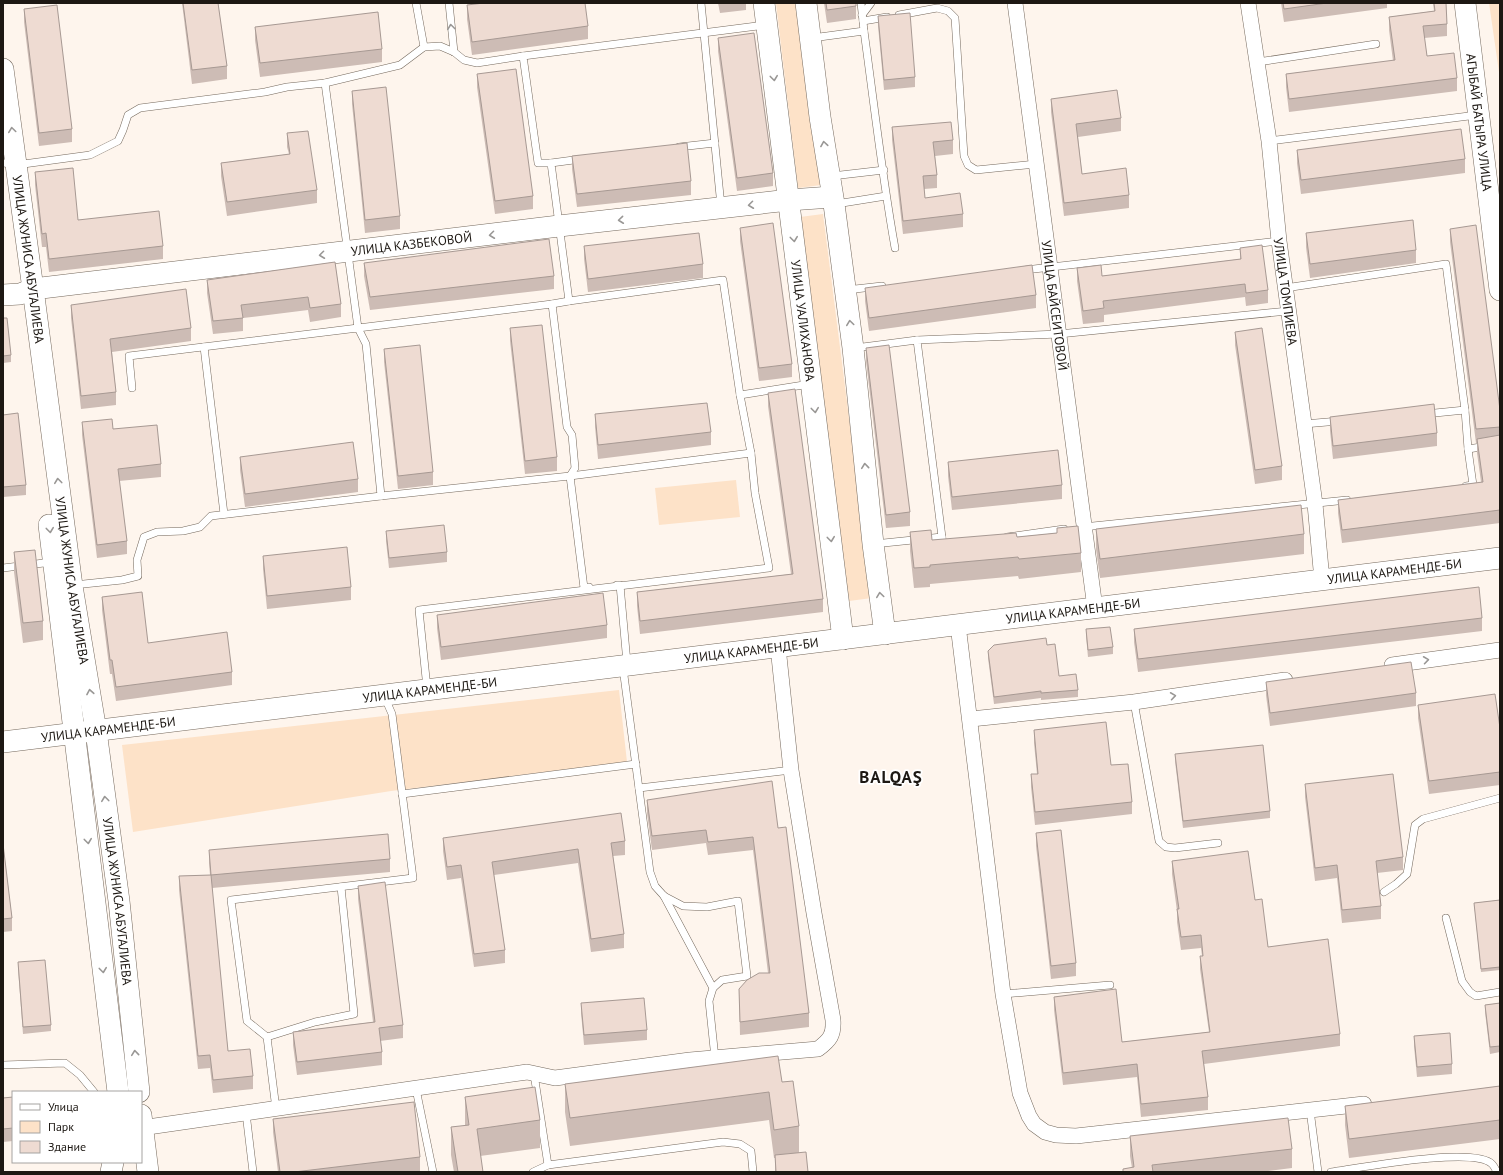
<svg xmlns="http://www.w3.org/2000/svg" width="1503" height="1175" viewBox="0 0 1503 1175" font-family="'PT Sans',sans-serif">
	<rect width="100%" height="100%" fill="#fef5ed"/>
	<!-- green -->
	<g fill="#fde2c8">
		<polygon points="776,3 800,3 821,185 798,188"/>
		<polygon points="1489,3 1500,3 1500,79"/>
		<polygon points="823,214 872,598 849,601 800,217"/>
		<polygon points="736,480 740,517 659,525 655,488"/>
		<polygon points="619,690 627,762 391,791 133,832 122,745"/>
	</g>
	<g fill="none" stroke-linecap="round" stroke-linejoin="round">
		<defs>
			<g id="lane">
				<polyline points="416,3 424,47"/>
				<polyline points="449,3 454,52"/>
				<polyline points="701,3 721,206"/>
				<polyline points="862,15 871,3"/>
				<polyline points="899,15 937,8 948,11 955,18 964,156 968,165 976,170 1036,164"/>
				<polyline points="863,21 887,17"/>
				<path d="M864,31C874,103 882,176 895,248"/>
				<polyline points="812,38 864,31 861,3"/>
				<polyline points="1258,62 1376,44"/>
				<polyline points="325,83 358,328 552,304 569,301"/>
				<polyline points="1269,141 1477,115"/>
				<polyline points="679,147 715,143"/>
				<polyline points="4,163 16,165 90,155 118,141 123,130 128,115 140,108 265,92 287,87 325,83 400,65 424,47 440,46 454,52 464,60 477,63 523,56"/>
				<polyline points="551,163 538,163 523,56 765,25"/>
				<polyline points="832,176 884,170"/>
				<polyline points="836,204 886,196"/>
				<polyline points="1025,270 1279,241"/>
				<polyline points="1285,288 1446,264 1465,410 1468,449"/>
				<polyline points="846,290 882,286"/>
				<polyline points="552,304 567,427 572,435 575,468 570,476 584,588 589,587"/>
				<polyline points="204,347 224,514"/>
				<polyline points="855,348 917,340"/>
				<polyline points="740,395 810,384"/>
				<polyline points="1425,414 1465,410"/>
				<polyline points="1304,424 1339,421"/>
				<polyline points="1466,486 1473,485 1468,449 1500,444"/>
				<polyline points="381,496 570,476 751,453"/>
				<polyline points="1083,527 1347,500"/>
				<polyline points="1007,537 1064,529"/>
				<polyline points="874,544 942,537"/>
				<polyline points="945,545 943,545 917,340 1059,334 1288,311"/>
				<polyline points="3,568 52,562"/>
				<polyline points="74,585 122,580 138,576 137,560 144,537 157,532 183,531 200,527 211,516 381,496 366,344 358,328 129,356 132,388"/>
				<polyline points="617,585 620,585 627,663"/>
				<polyline points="623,668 650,872 655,886 664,896 683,906 707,907 738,901 747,976 722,980 713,988 709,1001 715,1058"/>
				<polyline points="427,688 419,610 769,568 755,493 751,453 740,395 723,280 569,301 551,163 581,159"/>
				<polyline points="1134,702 1159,841 1166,847 1175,848 1218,843"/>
				<polyline points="639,788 791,770"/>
				<polyline points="402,794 636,764"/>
				<polyline points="1384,892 1396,884 1407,874 1415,825 1423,819 1500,798"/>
				<polyline points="664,896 713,988"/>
				<polyline points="1446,918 1462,981 1470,992 1476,996 1500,992"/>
				<polyline points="1003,994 1110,985"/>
				<polyline points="267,1037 315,1022 354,1014 341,887"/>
				<polyline points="3,1065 65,1063 80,1075 94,1092"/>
				<polyline points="534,1074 548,1165 723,1142 740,1144 751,1151 753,1172"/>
				<polyline points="416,1089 433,1172"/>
				<polyline points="276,1109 267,1037 247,1021 231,900 413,878 392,714 385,698"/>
				<polyline points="1310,1110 1318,1172"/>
				<polyline points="246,1113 253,1172"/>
				<polyline points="533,1172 548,1165"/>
				<path d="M1331,1172C1359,1168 1474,1146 1492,1164C1494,1166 1496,1170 1497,1172"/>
			</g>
			<g id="street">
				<path id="s1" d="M1015,3L1095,608"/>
				<path id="s2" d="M1248,3L1269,141L1279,241L1315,504L1322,580"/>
				<polyline points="958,625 1003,994 1020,1093 1029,1116 1034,1124 1045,1132 1056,1135 1076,1136 1364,1104"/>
				<polyline points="1392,665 1500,650"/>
				<polyline points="971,719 1134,702 1285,680"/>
				<path d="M141,1128L527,1072L555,1078L690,1060L818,1049C830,1040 834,1035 833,1020L814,913L791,770L778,647"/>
			</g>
			<g id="secondary">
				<path id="s3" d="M764,3L843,639"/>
				<polyline points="806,3 820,117 834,204 853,348 873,544 885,634"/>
				<path id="s4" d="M1465,3L1500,290"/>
				<path id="s5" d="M3,69L33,289L72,586L96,731L119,901L139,1092"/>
				<path id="s6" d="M3,295L20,294L33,289L559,226L789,200L832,197"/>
				<polyline points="49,525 118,1092"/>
				<path id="s7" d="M3,742L1500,558"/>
				<polyline points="141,1115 148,1172"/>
				<polyline points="111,1172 113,1162"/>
			</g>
		</defs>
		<!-- lane casing -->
		<use href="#lane" stroke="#75695d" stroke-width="8"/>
		<!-- street casing -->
		<use href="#street" stroke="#75695d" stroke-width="16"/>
		<!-- secondary casing -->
		<use href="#secondary" stroke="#75695d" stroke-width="22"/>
		<!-- lane -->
		<use href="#lane" stroke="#fff" stroke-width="7"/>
		<!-- street -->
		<use href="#street" stroke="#fff" stroke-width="15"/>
		<!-- secondary -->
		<use href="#secondary" stroke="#fff" stroke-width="21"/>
	</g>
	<!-- wall -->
	<g fill="#cdbcb5">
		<polygon points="182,3 218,3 227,66 227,79 192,84"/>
		<polygon points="718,3 746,3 746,10 720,13"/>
		<polygon points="824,3 856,3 856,19 827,23"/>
		<polygon points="1281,3 1387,3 1387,8 1284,22"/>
		<polygon points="1418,3 1428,3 1418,4"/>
		<polygon points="1433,3 1446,3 1447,24 1447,36 1424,38 1427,56 1457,78 1457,91 1289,112 1286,87 1286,74 1393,61 1389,30 1389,17 1434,11"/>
		<polygon points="467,5 588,26 588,39 472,55 467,19"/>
		<polygon points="24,9 72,129 72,142 39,146 24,22"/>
		<polygon points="878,16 915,77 915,87 884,90 878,26"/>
		<polygon points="255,27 382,49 382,62 260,77 255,40"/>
		<polygon points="718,38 773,173 773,186 737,191 718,51"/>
		<polygon points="477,74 533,196 533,209 495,214 477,87"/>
		<polygon points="352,91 400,216 400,229 365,233 352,104"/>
		<polygon points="1051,99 1121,118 1121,131 1078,137 1082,174 1129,195 1129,208 1064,216 1051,112"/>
		<polygon points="892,127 953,140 953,154 935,156 937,175 937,188 924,189 925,198 963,214 963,227 903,234 892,140"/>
		<polygon points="287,133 317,190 317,203 227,216 221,176 221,163 289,154 287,147"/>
		<polygon points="1297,150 1465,159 1465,173 1301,194 1297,163"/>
		<polygon points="572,156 691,181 691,195 577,207 572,169"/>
		<polygon points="35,172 78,220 163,246 163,259 49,272 46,247 42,247 35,185"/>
		<polygon points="740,228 792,364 792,377 759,381 740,241"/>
		<polygon points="1450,229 1500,410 1500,523 1342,543 1338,513 1338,500 1481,482 1477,453 1477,443 1476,443 1450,242"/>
		<polygon points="1306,233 1416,250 1416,263 1310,278 1306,247"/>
		<polygon points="584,246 703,264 703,278 588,292 584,259"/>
		<polygon points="1240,248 1268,290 1268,303 1246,306 1245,297 1104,315 1104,322 1083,324 1077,281 1077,268 1102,276 1240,259"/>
		<polygon points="335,262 341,304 341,317 310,322 308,310 243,318 243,331 213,334 207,293 207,280"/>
		<polygon points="364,263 554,276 554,289 370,310 364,276"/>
		<polygon points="865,288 1036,295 1036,308 869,331 865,301"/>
		<polygon points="71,305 191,328 191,341 112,352 116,392 116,405 81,409 71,318"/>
		<polygon points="3,318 11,355 11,362 3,363"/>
		<polygon points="510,328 557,457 557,471 525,474 510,341"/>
		<polygon points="1235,332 1282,466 1282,480 1255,484 1235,345"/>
		<polygon points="866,348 910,512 910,526 886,528 866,361"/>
		<polygon points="384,349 433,472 433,485 398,489 384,362"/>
		<polygon points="768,393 823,599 823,612 640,634 637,606 637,592 791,574 768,406"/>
		<polygon points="595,414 711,432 711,445 598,459 595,427"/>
		<polygon points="3,415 26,485 26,495 3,497"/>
		<polygon points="1330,417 1437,433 1437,446 1333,459 1330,431"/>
		<polygon points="82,422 113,429 161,464 161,477 119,481 127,541 127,554 97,558 82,435"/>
		<polygon points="240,457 358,479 358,492 245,507 240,470"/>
		<polygon points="948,462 1062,485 1062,499 952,510 948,476"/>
		<polygon points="1057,528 1081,553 1081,572 1019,579 1018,576 930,584 930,587 914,588 910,551 910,532 932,540 1017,537 1057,533"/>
		<polygon points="1096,529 1304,534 1304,554 1100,578 1096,549"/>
		<polygon points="386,531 447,552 447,562 389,568 386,541"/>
		<polygon points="14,552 43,621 43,640 23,643 14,572"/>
		<polygon points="263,556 351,587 351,600 267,609 263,569"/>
		<polygon points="102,597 148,643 232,672 232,685 116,701 112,674 110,674 102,610"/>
		<polygon points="437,615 607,625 607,638 441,660 437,628"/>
		<polygon points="1482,618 1482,631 1138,672 1134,642 1134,629"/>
		<polygon points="1086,629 1113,647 1113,654 1088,657 1086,636"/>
		<polygon points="1047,645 1059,676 1078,690 1078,697 1041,700 1041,698 994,704 988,658 988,651"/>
		<polygon points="1266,682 1416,693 1416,706 1270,726 1266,695"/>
		<polygon points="1418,705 1500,728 1500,785 1429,794 1418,718"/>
		<polygon points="1034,730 1111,765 1132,802 1132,814 1035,825 1031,787 1031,774 1037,774 1034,743"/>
		<polygon points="1175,754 1270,811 1270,818 1183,828 1175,761"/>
		<polygon points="1305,784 1403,857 1403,870 1377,873 1381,906 1381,919 1342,923 1337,878 1315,881 1305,797"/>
		<polygon points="647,800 778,828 809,1013 809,1027 740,1035 739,989 768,973 753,850 708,855 706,843 652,850 647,813"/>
		<polygon points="1036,833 1076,963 1076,976 1051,979 1036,846"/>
		<polygon points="443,838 625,841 625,855 613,856 624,934 624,948 591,952 578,863 494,875 505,950 505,963 474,967 461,878 447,880 443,851"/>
		<polygon points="3,844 12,918 12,931 3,932"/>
		<polygon points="209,850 390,859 390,872 212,888 228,1051 253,1076 253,1089 213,1093 210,1068 198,1069 179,890 179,876 210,875 209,863"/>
		<polygon points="1172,861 1255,900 1268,947 1340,1034 1340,1046 1204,1064 1208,1097 1208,1110 1141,1117 1137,1077 1063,1085 1054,1010 1054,997 1122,1042 1209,1032 1200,969 1200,956 1202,956 1201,948 1181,950 1177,922 1177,911 1172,874"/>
		<polygon points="358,886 403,1025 403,1038 380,1041 382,1052 382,1065 297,1075 293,1045 293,1032 373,1022 358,899"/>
		<polygon points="1500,900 1500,970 1481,972 1474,903"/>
		<polygon points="18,962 51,1025 51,1031 23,1034 18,969"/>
		<polygon points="581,1003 647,1030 647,1040 584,1045 581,1013"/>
		<polygon points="1500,1003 1500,1052 1490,1054 1485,1012 1485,1005"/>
		<polygon points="1414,1036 1452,1064 1452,1074 1417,1077 1414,1046"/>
		<polygon points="782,1082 799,1126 799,1153 808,1172 775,1172 775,1158 774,1158 769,1120 570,1146 565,1112 565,1084"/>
		<polygon points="1500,1086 1500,1139 1349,1158 1345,1125 1345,1106"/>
		<polygon points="13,1097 13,1141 3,1142 3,1098"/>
		<polygon points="465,1097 540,1120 540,1148 480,1156 483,1172 454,1172 451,1155 451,1127 465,1126"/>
		<polygon points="273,1119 420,1157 420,1171 408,1172 278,1172 273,1132"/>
		<polygon points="1130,1136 1292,1149 1292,1168 1260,1172 1123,1172 1123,1169 1132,1168 1130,1156"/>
	</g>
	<!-- building -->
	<g fill="#eedbd2" stroke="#a79993">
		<polygon points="183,3 218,3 227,66 192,70"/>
		<polygon points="484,3 585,3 588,26 472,42 467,5"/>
		<polygon points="826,3 856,3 856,6 827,10"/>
		<polygon points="1283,3 1327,3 1284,9"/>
		<polygon points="1434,3 1446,3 1447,24 1423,26 1427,56 1454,53 1457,78 1289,99 1286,74 1395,60 1389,17 1435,11"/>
		<polygon points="57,5 72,129 39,133 24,9"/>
		<polygon points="378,12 382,49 260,63 255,27"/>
		<polygon points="910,13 915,77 884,80 878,16"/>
		<polygon points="754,33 773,173 737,178 718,38"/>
		<polygon points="516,69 533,196 495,201 477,74"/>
		<polygon points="386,87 400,216 365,220 352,91"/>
		<polygon points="1117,90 1121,118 1076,124 1082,174 1126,168 1129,195 1064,203 1051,99"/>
		<polygon points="951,122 953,140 933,142 937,175 923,176 925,198 960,193 963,214 903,221 892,127"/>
		<polygon points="1461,129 1465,159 1301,180 1297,150"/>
		<polygon points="308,131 317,190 227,202 221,163 290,154 287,133"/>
		<polygon points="687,143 691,181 577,194 572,156"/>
		<polygon points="73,168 78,220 159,211 163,246 49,259 46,233 42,234 35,172"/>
		<polygon points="1413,220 1416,250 1310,264 1306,233"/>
		<polygon points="773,223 792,364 759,368 740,228"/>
		<polygon points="1476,225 1500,410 1500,427 1476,429 1450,229"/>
		<polygon points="699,233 703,264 588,279 584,246"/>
		<polygon points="549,239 554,276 370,297 364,263"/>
		<polygon points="1262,245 1268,290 1246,293 1245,284 1103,301 1104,308 1083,311 1077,268 1101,265 1102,276 1241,259 1240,248"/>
		<polygon points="335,262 341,304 310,308 308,297 241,305 243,318 213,321 207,280"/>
		<polygon points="1032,265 1036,295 869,318 865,288"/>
		<polygon points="186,289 191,328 110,339 116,392 81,396 71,305"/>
		<polygon points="3,318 7,318 11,355 3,356"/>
		<polygon points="542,325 557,457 525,461 510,328"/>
		<polygon points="1262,328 1282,466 1255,470 1235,332"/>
		<polygon points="420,345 433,472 398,476 384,349"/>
		<polygon points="889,345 910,512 886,515 866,348"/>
		<polygon points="795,389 823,599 640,621 637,592 793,574 768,393"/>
		<polygon points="707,403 711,432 598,445 595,414"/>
		<polygon points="1434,404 1437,433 1333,446 1330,417"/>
		<polygon points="18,413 26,485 3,487 3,415"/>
		<polygon points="112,419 113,429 157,425 161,464 118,469 127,541 97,545 82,422"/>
		<polygon points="1500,435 1500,510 1342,530 1338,500 1483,482 1477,439"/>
		<polygon points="353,442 358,479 245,494 240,457"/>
		<polygon points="1058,450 1062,485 952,497 948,462"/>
		<polygon points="1301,505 1304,534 1100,559 1096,529"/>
		<polygon points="444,525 447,552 389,558 386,531"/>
		<polygon points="1078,526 1081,553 1019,559 1018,557 930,565 930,567 914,568 910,532 931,530 932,540 1016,533 1017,537 1057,533 1057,528"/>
		<polygon points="347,547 351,587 267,596 263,556"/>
		<polygon points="35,550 43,621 23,623 14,552"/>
		<polygon points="1479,587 1482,618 1138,659 1134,629"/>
		<polygon points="142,592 148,643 227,632 232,672 116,687 112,660 110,660 102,597"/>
		<polygon points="603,593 607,625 441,647 437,615"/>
		<polygon points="1110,627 1113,647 1088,650 1086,629"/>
		<polygon points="1046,638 1047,645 1055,644 1059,676 1076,674 1078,690 1041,693 1041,691 994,697 988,651 994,645"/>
		<polygon points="1411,662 1416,693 1270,713 1266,682"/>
		<polygon points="1495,694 1500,728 1500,772 1429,781 1418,705"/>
		<polygon points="1106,722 1111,765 1128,764 1132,802 1035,812 1031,774 1038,774 1034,730"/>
		<polygon points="1263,745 1270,811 1183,821 1175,754"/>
		<polygon points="1393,774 1403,857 1376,861 1381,906 1342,910 1337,865 1315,868 1305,784"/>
		<polygon points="772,781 778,828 786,827 809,1013 740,1022 739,989 747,980 759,973 770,973 753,837 708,842 706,830 652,836 647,800"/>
		<polygon points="621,813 625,841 611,843 624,934 591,939 578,849 492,862 505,950 474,954 461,865 447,867 443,838"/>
		<polygon points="1061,830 1076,963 1051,966 1036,833"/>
		<polygon points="388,834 390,859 211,875 209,850"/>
		<polygon points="3,844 12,918 3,919"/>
		<polygon points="1248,851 1255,900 1262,899 1268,947 1328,939 1340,1034 1202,1051 1208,1097 1141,1104 1137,1064 1063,1073 1054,997 1116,989 1122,1042 1210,1032 1200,956 1203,956 1201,935 1181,937 1177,909 1179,909 1172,861"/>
		<polygon points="211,875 228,1051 250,1049 253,1076 213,1080 210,1055 198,1056 179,876"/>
		<polygon points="385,882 403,1025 379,1028 382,1052 297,1062 293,1032 375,1022 358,886"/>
		<polygon points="1500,900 1500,967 1481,969 1474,903"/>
		<polygon points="45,960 51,1025 23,1027 18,962"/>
		<polygon points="644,998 647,1030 584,1035 581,1003"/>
		<polygon points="1500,1003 1500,1046 1490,1047 1485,1005"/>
		<polygon points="1450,1033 1452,1064 1417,1067 1414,1036"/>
		<polygon points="778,1056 782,1082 793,1081 799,1126 774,1130 769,1092 570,1118 565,1084"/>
		<polygon points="1500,1086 1500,1120 1349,1139 1345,1106"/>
		<polygon points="535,1087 540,1120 477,1129 483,1172 458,1172 451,1127 469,1125 465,1097"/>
		<polygon points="13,1097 13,1128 3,1129 3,1098"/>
		<polygon points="414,1102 420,1157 294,1172 280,1172 273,1119"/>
		<polygon points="1288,1118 1292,1149 1152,1165 1153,1172 1123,1172 1123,1169 1134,1167 1130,1136"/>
		<polygon points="806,1152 808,1172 776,1172 775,1155"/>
	</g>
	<!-- one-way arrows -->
	<defs><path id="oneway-chevron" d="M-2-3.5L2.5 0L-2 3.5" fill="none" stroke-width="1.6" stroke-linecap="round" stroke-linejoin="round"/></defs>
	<g stroke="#999795">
		<use href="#oneway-chevron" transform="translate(451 27) rotate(-97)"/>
		<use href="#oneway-chevron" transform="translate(774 78) rotate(83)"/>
		<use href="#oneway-chevron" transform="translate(12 130) rotate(-98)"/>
		<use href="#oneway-chevron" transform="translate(824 144) rotate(-99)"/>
		<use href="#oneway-chevron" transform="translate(751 205) rotate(173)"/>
		<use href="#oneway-chevron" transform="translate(621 220) rotate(174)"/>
		<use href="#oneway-chevron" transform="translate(492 235) rotate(173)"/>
		<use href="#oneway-chevron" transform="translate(794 239) rotate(83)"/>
		<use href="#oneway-chevron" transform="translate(322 255) rotate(173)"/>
		<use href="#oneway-chevron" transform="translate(850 323) rotate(-98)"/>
		<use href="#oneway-chevron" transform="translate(815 410) rotate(83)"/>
		<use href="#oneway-chevron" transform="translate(865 466) rotate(-96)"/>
		<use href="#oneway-chevron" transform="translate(58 481) rotate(-97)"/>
		<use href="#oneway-chevron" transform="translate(50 530) rotate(83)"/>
		<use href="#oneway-chevron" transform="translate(831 539) rotate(83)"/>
		<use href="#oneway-chevron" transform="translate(880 595) rotate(-98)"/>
		<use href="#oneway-chevron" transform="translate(1426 660) rotate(-8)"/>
		<use href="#oneway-chevron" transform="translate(90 692) rotate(-100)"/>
		<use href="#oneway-chevron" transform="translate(1173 696) rotate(-8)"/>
		<use href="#oneway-chevron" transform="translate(105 799) rotate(-97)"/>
		<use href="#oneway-chevron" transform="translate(88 841) rotate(83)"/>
		<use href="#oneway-chevron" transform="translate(103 970) rotate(83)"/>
		<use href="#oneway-chevron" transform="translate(135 1053) rotate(-96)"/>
	</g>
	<g text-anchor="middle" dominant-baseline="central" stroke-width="3.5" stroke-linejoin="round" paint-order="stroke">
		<!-- street labels -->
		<g font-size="13" fill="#1d1813" stroke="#fff">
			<text stroke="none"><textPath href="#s4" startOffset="120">АГЫБАЙ БАТЫРА УЛИЦА</textPath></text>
			<text stroke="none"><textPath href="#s6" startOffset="412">УЛИЦА КАЗБЕКОВОЙ</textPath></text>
			<text stroke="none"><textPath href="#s5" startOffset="192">УЛИЦА ЖУНИСА АБУГАЛИЕВА</textPath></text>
			<text stroke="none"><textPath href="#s2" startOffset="291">УЛИЦА ТОМПИЕВА</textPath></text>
			<text stroke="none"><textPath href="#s1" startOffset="305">УЛИЦА БАЙСЕИТОВОЙ</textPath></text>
			<text stroke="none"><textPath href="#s3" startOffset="320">УЛИЦА УАЛИХАНОВА</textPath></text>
			<text stroke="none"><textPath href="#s7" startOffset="1402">УЛИЦА КАРАМЕНДЕ-БИ</textPath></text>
			<text stroke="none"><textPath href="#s5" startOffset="516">УЛИЦА ЖУНИСА АБУГАЛИЕВА</textPath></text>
			<text stroke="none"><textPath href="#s7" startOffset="1078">УЛИЦА КАРАМЕНДЕ-БИ</textPath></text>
			<text stroke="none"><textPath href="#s7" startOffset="754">УЛИЦА КАРАМЕНДЕ-БИ</textPath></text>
			<text stroke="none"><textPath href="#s7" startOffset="430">УЛИЦА КАРАМЕНДЕ-БИ</textPath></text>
			<text stroke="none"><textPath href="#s7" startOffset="106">УЛИЦА КАРАМЕНДЕ-БИ</textPath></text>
			<text stroke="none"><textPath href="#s5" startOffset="840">УЛИЦА ЖУНИСА АБУГАЛИЕВА</textPath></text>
		</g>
		<!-- district labels -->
		<g font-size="17" font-weight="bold" letter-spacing="1" fill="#1d1813" stroke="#fff">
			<text x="891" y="777">BALQAŞ</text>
		</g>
	</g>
	<!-- border -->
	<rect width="1503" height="1175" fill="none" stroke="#1d1813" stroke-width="8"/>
	<!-- legend -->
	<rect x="12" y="1091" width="130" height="72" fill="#ffffff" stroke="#a5a3a1"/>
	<rect x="20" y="1104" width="20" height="6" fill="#ffffff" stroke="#a5a3a1"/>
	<text x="48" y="1111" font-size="12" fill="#1d1813">Улица</text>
	<rect x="20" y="1121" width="20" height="12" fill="#fde2c8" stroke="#a5a3a1"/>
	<text x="48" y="1131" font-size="12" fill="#1d1813">Парк</text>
	<rect x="20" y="1141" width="20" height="12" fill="#eedbd2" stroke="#a5a3a1"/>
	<text x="48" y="1151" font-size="12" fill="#1d1813">Здание</text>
</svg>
